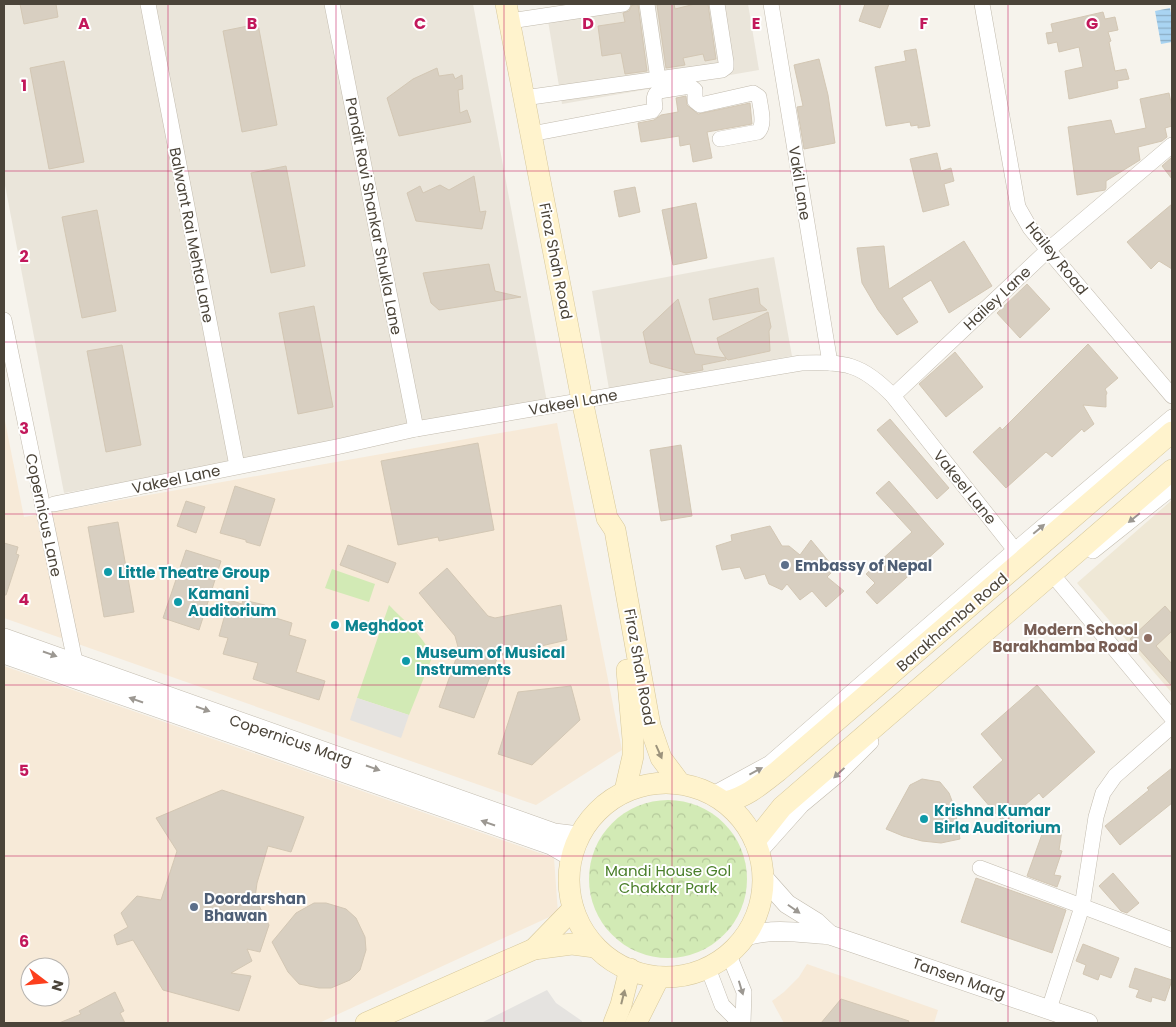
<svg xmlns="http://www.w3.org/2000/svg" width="1176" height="1027" viewBox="0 0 1176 1027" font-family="Poppins,sans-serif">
	<defs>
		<pattern id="forest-crowns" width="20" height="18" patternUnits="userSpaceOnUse" patternTransform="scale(1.25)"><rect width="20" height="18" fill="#d2eab5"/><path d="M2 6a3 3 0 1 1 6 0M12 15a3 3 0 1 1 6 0" fill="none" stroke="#b6ca9c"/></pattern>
		<pattern id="water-rules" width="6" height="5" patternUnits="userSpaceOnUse" patternTransform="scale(1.25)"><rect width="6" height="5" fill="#a9d4f2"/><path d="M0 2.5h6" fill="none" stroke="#8caec5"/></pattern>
	</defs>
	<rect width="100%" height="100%" fill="#f6f3ec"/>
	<!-- residential -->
	<g fill="#eae5da">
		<polygon points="4,4 473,4 547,402 368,439 64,493 4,180"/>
		<polygon points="575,4 748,4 759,70 562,104 546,9"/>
		<polygon points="774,257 792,356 609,389 592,291"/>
	</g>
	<!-- commercial -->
	<g fill="#f7ead8" fill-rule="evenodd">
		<polygon points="4,416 24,517 557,423 622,750 536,805 4,618"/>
		<path d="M4,666L554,858L558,913L319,1023H4ZM30,967H60V997H30Z"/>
		<polygon points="807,964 938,1010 934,1023 784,1023 772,1001 784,992 799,977"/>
	</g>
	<!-- education -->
	<polygon fill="#efe8d6" points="1172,500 1172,693 1077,583"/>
	<!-- forest -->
	<circle fill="url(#forest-crowns)" cx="668" cy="879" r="79"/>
	<!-- garden -->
	<g fill="#d2eab5">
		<polygon points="332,569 375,584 369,602 325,588"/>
		<path d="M389,605C401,618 432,643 431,660L409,715L357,698Z"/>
	</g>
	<!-- parking -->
	<g fill="#e5e3e0">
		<polygon points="357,698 409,715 401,738 350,720"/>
		<polygon points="547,990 556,1003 582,1021 582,1023 481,1023"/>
	</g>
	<!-- water -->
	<polygon fill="url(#water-rules)" points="1170,8 1172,19 1172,42 1161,44 1155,11"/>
	<!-- building -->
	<g fill="#d8cfc1" stroke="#d3c7b4">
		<polygon points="20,4 56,4 58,17 24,24"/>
		<polygon points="638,4 647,71 625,74 621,53 602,56 598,26 625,22 623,13 629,11 632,5"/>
		<polygon points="665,4 674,4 675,9 695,4 708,4 716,59 705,61 703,54 683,58 685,65 666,68 657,5"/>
		<polygon points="865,4 889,4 880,28 859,21"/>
		<polygon points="1103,12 1105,19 1115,17 1118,30 1108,32 1111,41 1109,42 1115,71 1126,69 1129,79 1117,81 1118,88 1069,99 1065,71 1083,67 1079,47 1059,52 1057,42 1048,44 1046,33 1053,32 1051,24"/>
		<polygon points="258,24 277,125 242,132 223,31"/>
		<polygon points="916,49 930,126 918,128 918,125 911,126 910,122 886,126 875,67 906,61 904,51"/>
		<polygon points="819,59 828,95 835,143 804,149 797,107 803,106 794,65"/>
		<polygon points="64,61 84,162 49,169 30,68"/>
		<polygon points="437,68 439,76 453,74 455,79 462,75 463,89 458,90 460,113 467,110 471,122 399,136 387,98 413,79"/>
		<polygon points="1169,93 1172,107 1172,126 1165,128 1167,137 1162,141 1138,147 1140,160 1106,181 1106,188 1105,190 1077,195 1068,127 1111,120 1115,134 1146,128 1140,99"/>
		<polygon points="686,96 687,105 698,114 750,103 752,124 707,132 712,158 693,162 690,144 680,146 679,136 641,142 638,123 654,120 661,115 678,112 676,98"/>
		<polygon points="937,153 941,171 951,168 954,181 944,184 949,205 923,212 910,159"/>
		<polygon points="1172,157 1172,179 1162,166"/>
		<polygon points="286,166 305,266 271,273 251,173"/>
		<polygon points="474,176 480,212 486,211 482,229 416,221 407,193 420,186 423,193 440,185 449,190"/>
		<polygon points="635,187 640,212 619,217 614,191"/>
		<polygon points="696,203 707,258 673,265 662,210"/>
		<polygon points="1172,204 1172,269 1159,261 1151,269 1127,242"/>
		<polygon points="97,210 116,311 82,318 62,217"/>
		<polygon points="964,241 992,286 949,313 931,280 902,298 918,322 897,335 878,310 862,283 857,248 884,246 889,289"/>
		<polygon points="489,264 495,291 521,297 439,310 431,303 423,273"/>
		<polygon points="1027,284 1050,309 1020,338 997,313"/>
		<polygon points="758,288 760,304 767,310 713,320 709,299"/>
		<polygon points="678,299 695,354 726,358 720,349 717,338 768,312 771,327 769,331 770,351 728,360 726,358 726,360 702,365 703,370 686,373 650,363 643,332"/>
		<polygon points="314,306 333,407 298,414 279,313"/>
		<polygon points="1088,344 1118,378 1105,389 1107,393 1106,395 1106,407 1083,405 1094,424 1084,432 1082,429 1052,457 1046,452 1006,488 973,452 1000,427 1002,430"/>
		<polygon points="122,345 141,445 106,452 87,351"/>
		<polygon points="955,352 983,387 946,417 919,384"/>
		<polygon points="890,419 949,488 937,499 877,430"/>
		<polygon points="478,443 494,530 439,541 438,537 398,545 381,461"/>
		<polygon points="681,445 692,516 661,521 650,450"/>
		<polygon points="889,481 944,544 877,604 866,592 875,583 866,574 912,532 876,493"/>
		<polygon points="235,486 275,499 260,546 246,542 246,540 220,533"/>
		<polygon points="186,501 205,507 196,533 177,526"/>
		<polygon points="118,522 134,612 104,617 88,527"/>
		<polygon points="770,526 782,546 789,546 800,555 811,540 835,569 827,577 844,591 826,607 812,591 800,600 787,584 782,590 769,584 765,574 745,579 740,567 722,570 716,546 732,541 731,535"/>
		<polygon points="4,543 18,547 16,554 19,555 6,595 4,595"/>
		<polygon points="348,545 396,563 388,583 340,565"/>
		<polygon points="186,550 221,561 199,630 163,618"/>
		<polygon points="447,568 488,616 495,618 561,605 567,640 498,656 474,718 439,707 458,653 458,647 455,636 419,593"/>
		<polygon points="229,600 242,604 243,600 265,605 263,614 292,623 289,635 306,640 296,672 325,681 319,700 253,679 258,663 223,654 228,638 219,636"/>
		<polygon points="1165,606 1172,614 1172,631 1156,646 1172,664 1172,686 1130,639"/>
		<polygon points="1037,685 1095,752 1043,798 1039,793 1004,823 973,787 1003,760 981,734"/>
		<polygon points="571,686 580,720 532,765 498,754 518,692"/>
		<polygon points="1172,768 1172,803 1120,845 1105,826 1149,790 1147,788"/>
		<polygon points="922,779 940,782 949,793 955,809 960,839 941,843 922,841 903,836 886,829 910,785"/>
		<polygon points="222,790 304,817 291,852 268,846 257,883 255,898 269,925 260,952 247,949 252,961 231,973 251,976 239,1011 163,990 133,940 117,945 114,935 128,927 121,913 137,896 161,900 177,851 156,818"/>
		<polygon points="1045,826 1062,830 1059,850 1062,851 1054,875 1061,876 1057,887 1027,876"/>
		<polygon points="1113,873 1139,903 1127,913 1121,911 1099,886"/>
		<polygon points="976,878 1066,910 1052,953 961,922"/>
		<polygon points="314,903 326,903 346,909 356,918 365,937 366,950 360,970 350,980 331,988 319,988 299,984 288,972 272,942 296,913"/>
		<polygon points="1083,944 1119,958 1111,978 1100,974 1098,980 1083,974 1086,965 1076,961"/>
		<polygon points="1135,968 1172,980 1165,1001 1152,997 1151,1002 1136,997 1139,990 1129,987"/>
		<polygon points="115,992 124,1011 120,1013 125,1023 59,1023 81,1014 79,1011"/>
		<polygon points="841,999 909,1021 908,1023 821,1023"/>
	</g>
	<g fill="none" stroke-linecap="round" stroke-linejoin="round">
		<defs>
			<g id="minor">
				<polyline points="148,4 237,466"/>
				<polyline points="332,4 416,429"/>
				<polyline points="647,4 658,79"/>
				<polyline points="771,4 830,363"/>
				<polyline points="982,4 1018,207 1030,228 1048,250 1172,396"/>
				<polyline points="510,21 623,4"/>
				<polyline points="524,98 722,70 726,67 726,62 717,4"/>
				<path d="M531,134L652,111L655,107C654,100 653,95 659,91L690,86L695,90V101L700,105L753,93L759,97C760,107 766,124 758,132L720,139"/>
				<polyline points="4,320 77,671"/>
				<polyline points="893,396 1048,250 1172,145"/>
				<path d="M54,504L341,446L416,429L801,363C846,362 861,363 893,396L1015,550"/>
				<polyline points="1093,551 1172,488"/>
				<polyline points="1057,580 1172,718"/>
				<polyline points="713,794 770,763 1015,550 1172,417"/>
				<polyline points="760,852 802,805 838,775 871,742"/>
				<polyline points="980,868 1172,940"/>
				<polyline points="729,955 744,992 743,1023"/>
				<polyline points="708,968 722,1005 740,1023"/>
				<polyline points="1049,1009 1082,907 1096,817 1103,793 1115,776 1172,726"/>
			</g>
			<g id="tertiary">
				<polyline points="4,638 554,833 579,836"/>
				<polyline points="4,654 551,845 572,857"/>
				<polyline points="763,877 787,904 816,922 830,935"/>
				<path d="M746,936C774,928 802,933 830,935L1088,1023"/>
			</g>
			<g id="secondary">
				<polyline points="506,4 582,400 607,518 615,530 650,726 661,758 679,782"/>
				<circle cx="666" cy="880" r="97"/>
				<polyline points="625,791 633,756 633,739 627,670"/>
				<path d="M726,802C748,796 760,785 778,771L1172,432"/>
				<polyline points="755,841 782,807 1172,470"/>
				<polyline points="534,949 573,909"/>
				<polyline points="366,1023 534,949 572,944 595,947"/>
				<polyline points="614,1023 621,1005 630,969"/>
				<polyline points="636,1023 659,977"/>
			</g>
		</defs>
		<!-- minor casing -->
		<use href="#minor" stroke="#c2bbae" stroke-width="16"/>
		<!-- tertiary casing -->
		<use href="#tertiary" stroke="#c2bbae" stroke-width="20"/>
		<!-- secondary casing -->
		<use href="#secondary" stroke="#d6c79b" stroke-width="22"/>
		<!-- minor -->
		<use href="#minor" stroke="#fff" stroke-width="15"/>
		<!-- tertiary -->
		<use href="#tertiary" stroke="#fff" stroke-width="19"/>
		<!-- secondary -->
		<use href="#secondary" stroke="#fff3cd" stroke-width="21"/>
	</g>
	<!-- one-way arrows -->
	<defs><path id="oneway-solid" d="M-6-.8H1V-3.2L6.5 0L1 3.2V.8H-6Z" transform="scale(1.25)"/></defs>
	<g fill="#9c9892">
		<use href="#oneway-solid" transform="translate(1134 518) rotate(141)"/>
		<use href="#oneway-solid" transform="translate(1039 529) rotate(-40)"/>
		<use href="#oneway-solid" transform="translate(50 654) rotate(19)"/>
		<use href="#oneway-solid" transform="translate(136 700) rotate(-161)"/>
		<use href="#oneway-solid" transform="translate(203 709) rotate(19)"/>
		<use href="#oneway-solid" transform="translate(373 768) rotate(19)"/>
		<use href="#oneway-solid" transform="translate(756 771) rotate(-28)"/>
		<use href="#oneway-solid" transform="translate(839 773) rotate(137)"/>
		<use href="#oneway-solid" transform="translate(488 823) rotate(-161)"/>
		<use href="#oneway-solid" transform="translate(794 909) rotate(35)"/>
		<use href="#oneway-solid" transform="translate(741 988) rotate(73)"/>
	</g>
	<g fill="#9c937c">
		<use href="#oneway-solid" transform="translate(659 752) rotate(66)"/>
		<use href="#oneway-solid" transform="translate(623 997) rotate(-76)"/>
	</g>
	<!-- grid -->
	<path fill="none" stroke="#c2185b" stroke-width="1" stroke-opacity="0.55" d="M168,4V1023M336,4V1023M504,4V1023M672,4V1023M840,4V1023M1008,4V1023M4,171H1172M4,342H1172M4,514H1172M4,685H1172M4,856H1172"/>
	<!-- markers -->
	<g fill="#5c6f8a" stroke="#fff" stroke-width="2">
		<circle cx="785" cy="565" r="5"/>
		<circle cx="194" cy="907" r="5"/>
	</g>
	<g fill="#0f9aa8" stroke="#fff" stroke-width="2">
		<circle cx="108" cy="572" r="5"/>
		<circle cx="178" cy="602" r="5"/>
		<circle cx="335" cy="625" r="5"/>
		<circle cx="406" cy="661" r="5"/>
		<circle cx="924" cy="819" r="5"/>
	</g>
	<circle fill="#8d6e63" stroke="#fff" stroke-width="2" cx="1148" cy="638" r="5"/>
	<g text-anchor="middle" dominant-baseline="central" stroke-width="4" stroke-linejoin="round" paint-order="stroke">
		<!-- street labels -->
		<g font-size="15" fill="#4b4439" stroke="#fff">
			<text transform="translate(800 183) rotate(81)">Vakil Lane</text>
			<text transform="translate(374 216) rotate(79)">Pandit Ravi Shankar Shukla Lane</text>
			<text transform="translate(192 235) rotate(79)">Balwant Rai Mehta Lane</text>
			<text transform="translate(1057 258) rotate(51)">Hailey Road</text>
			<text transform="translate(556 261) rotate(79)">Firoz Shah Road</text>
			<text transform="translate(997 298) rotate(-43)">Hailey Lane</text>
			<text transform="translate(573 402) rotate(-10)">Vakeel Lane</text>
			<text transform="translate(176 479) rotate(-12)">Vakeel Lane</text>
			<text transform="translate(965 487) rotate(51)">Vakeel Lane</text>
			<text transform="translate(44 515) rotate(78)">Copernicus Lane</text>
			<text transform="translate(952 622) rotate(-41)">Barakhamba Road</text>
			<text transform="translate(640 667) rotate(80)">Firoz Shah Road</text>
			<text transform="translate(291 740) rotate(19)">Copernicus Marg</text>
			<text transform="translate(959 978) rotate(19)">Tansen Marg</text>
		</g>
		<!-- service labels -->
		<g font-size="15" font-weight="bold" fill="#4e5e75" stroke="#fff" text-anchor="start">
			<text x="795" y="565">Embassy of Nepal</text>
			<text x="204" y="898">Doordarshan<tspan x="204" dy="17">Bhawan</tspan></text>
		</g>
		<!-- culture labels -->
		<g font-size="15" font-weight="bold" fill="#0d838f" stroke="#fff" text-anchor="start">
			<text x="118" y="572">Little Theatre Group</text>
			<text x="188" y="593">Kamani<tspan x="188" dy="17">Auditorium</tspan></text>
			<text x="345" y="625">Meghdoot</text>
			<text x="416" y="652">Museum of Musical<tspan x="416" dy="17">Instruments</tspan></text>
			<text x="934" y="810">Krishna Kumar<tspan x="934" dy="17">Birla Auditorium</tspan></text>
		</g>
		<!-- education labels -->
		<g font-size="15" font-weight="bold" fill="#785e54" stroke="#fff" text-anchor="end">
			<text x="1138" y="629">Modern School<tspan x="1138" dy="17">Barakhamba Road</tspan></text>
		</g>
		<!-- park labels -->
		<g font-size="15" fill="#4a7f2a" stroke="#fff">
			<text x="668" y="870">Mandi House Gol<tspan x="668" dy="17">Chakkar Park</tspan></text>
		</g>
	</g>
	<g font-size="16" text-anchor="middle" font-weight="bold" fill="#c2185b" stroke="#fff" stroke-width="4" stroke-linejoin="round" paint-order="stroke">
		<text x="84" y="29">A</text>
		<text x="252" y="29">B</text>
		<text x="420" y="29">C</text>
		<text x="588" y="29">D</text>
		<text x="756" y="29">E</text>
		<text x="924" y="29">F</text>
		<text x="1092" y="29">G</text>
		<text x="24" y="91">1</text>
		<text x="24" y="262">2</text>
		<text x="24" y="434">3</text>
		<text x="24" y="605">4</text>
		<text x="24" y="776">5</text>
		<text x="24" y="947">6</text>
	</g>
	<!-- border -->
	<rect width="1176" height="1027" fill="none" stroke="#4b4439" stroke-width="10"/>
	<!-- north arrow -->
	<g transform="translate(45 982) rotate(106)"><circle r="24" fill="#ffffff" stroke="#b7b4b0"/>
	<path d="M0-4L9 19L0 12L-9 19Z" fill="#fc3f1d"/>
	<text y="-8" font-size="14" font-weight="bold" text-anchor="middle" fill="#4b4439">N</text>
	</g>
</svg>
